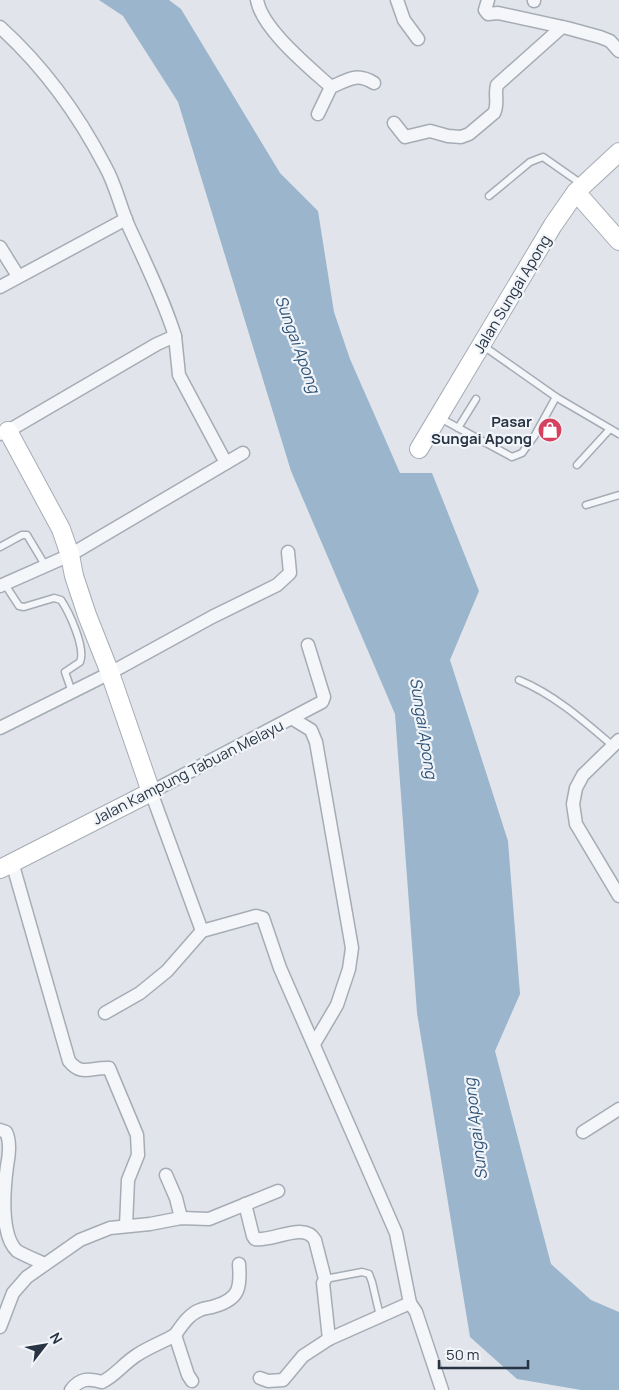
<svg xmlns="http://www.w3.org/2000/svg" width="619" height="1390" viewBox="0 0 619 1390" font-family="Manrope,sans-serif">
	<rect width="100%" height="100%" fill="#e1e5eb"/>
	<!-- water -->
	<polygon fill="#9bb5cc" points="99,0 169,0 181,9 280,173 318,211 334,312 350,359 400,473 432,473 479,591 450,660 508,841 520,994 495,1051 551,1264 591,1300 619,1312 619,1390 581,1390 517,1379 470,1337 417,1013 395,714 291,471 178,102 123,16"/>
	<g fill="none" stroke-linecap="round" stroke-linejoin="round">
		<defs>
			<g id="lane">
				<polyline points="489,196 530,162 543,157 583,185"/>
				<polyline points="482,345 556,397 619,434"/>
				<polyline points="440,418 512,457 522,453 535,435 556,397"/>
				<polyline points="458,428 476,399"/>
				<polyline points="577,465 610,429"/>
				<polyline points="586,505 619,495"/>
				<polyline points="0,547 22,535 27,535 45,565"/>
				<path d="M4,583L19,606L24,607L54,598L61,600C69,612 86,648 80,662L65,672L72,692"/>
				<path d="M519,680C555,695 584,721 613,746"/>
				<polyline points="325,1279 362,1272 369,1274 372,1282 380,1316"/>
			</g>
			<g id="street">
				<path d="M257,0C262,29 309,67 331,87"/>
				<polyline points="397,0 404,20 418,39"/>
				<polyline points="488,0 485,10 488,14 498,13 567,28 600,37 610,41 619,51"/>
				<polyline points="534,1 534,0"/>
				<path d="M0,27C43,66 78,114 105,166C116,185 120,207 129,227C145,262 163,298 175,336"/>
				<path d="M318,114L331,87C348,80 356,72 374,83"/>
				<path d="M394,123L405,137L430,131L448,136L461,137L469,134L494,113C499,104 494,94 497,85L562,27"/>
				<polyline points="0,247 18,276"/>
				<polyline points="0,287 126,219"/>
				<polyline points="0,434 8,431 157,344 175,336 179,375 226,463"/>
				<polyline points="0,586 70,555 243,453"/>
				<polyline points="293,719 311,730 316,742 352,948 349,969 337,1005 314,1044"/>
				<polyline points="0,728 110,673 212,617 277,585 290,573 288,552"/>
				<polyline points="619,740 583,775 576,788 573,804 576,824 619,896"/>
				<path d="M12,862L69,1061C82,1077 91,1067 109,1068L137,1135L138,1155L128,1180L126,1226"/>
				<polyline points="202,931 151,792 322,702 324,697 308,645"/>
				<polyline points="105,1013 140,993 167,971 202,931 256,916 263,918 280,968 396,1233 410,1303 416,1312 442,1390"/>
				<path d="M0,1130L6,1132C11,1142 9,1156 7,1166C4,1189 0,1235 17,1251C26,1256 36,1260 45,1264"/>
				<polyline points="583,1132 619,1109"/>
				<polyline points="166,1175 176,1198 181,1218"/>
				<path d="M245,1204L253,1236L255,1239C273,1242 304,1221 315,1240L325,1279L323,1283L329,1339"/>
				<polyline points="0,1327 13,1293 27,1277 80,1240 110,1228 150,1224 181,1218 209,1219 278,1191"/>
				<path d="M175,1335C182,1325 189,1314 200,1310C204,1308 210,1308 215,1306C239,1299 241,1288 239,1264"/>
				<polyline points="260,1378 268,1381 283,1380 303,1356 329,1339 410,1303"/>
				<path d="M71,1390C80,1378 89,1378 102,1382C115,1376 124,1363 137,1355C149,1347 163,1342 175,1335L188,1375L192,1381"/>
			</g>
			<g id="secondary">
				<polyline points="576,192 619,241"/>
				<polyline points="419,449 553,225 576,192 619,152"/>
				<polyline points="0,869 151,792 110,673 87,615 74,576 70,555 61,529 8,431"/>
			</g>
		</defs>
		<!-- lane casing -->
		<use href="#lane" stroke="#a6acb5" stroke-width="9"/>
		<!-- street casing -->
		<use href="#street" stroke="#a6acb5" stroke-width="15"/>
		<!-- secondary casing -->
		<use href="#secondary" stroke="#a6acb5" stroke-width="20"/>
		<!-- lane -->
		<use href="#lane" stroke="#f4f6f9" stroke-width="6"/>
		<!-- street -->
		<use href="#street" stroke="#f4f6f9" stroke-width="12"/>
		<!-- secondary -->
		<use href="#secondary" stroke="#fff" stroke-width="18"/>
	</g>
	<!-- icons -->
	<defs>
		<symbol id="shop-disc" viewBox="-11 -11 22 22"><circle r="9.5" fill="#d5415f" stroke="#f1f4f8"/><path d="M-5-2.5h2.3a2.7 3.5 0 0 1 5.4 0H5L5.5 6h-11ZM-1.5-2.5h3a1.5 2.3 0 0 0-3 0Z" fill="#fff"/></symbol>
	</defs>
	<g fill-rule="evenodd">
		<use href="#shop-disc" x="536" y="416" width="28" height="28"/>
	</g>
	<g text-anchor="middle" dominant-baseline="central" stroke-width="4.5" stroke-linejoin="round" paint-order="stroke">
		<!-- street labels -->
		<g font-size="15" fill="#283443" stroke="#f1f4f8">
			<text transform="translate(512 294) rotate(-59)">Jalan Sungai Apong</text>
			<text transform="translate(188 772) rotate(-27)">Jalan Kampung Tabuan Melayu</text>
		</g>
		<!-- poi labels -->
		<g font-size="15" font-weight="bold" fill="#283443" stroke="#f1f4f8" text-anchor="end">
			<text x="532" y="421">Pasar<tspan x="532" dy="17">Sungai Apong</tspan></text>
		</g>
		<!-- water labels -->
		<g font-size="16" font-style="italic" fill="#305579" stroke="#f1f4f8">
			<text transform="translate(298 344) rotate(70)">Sungai Apong</text>
			<text transform="translate(424 728) rotate(81)">Sungai Apong</text>
			<text transform="translate(475 1129) rotate(-97)">Sungai Apong</text>
		</g>
	</g>
	<!-- north arrow -->
	<g transform="translate(45 1345) rotate(59)" stroke="#f1f4f8" stroke-width="4" paint-order="stroke">
	<path d="M0-4L9 19L0 12L-9 19Z" fill="#283443"/>
	<text y="-8" font-size="14" font-weight="bold" text-anchor="middle" fill="#283443">N</text>
	</g>
	<!-- scale -->
	<path d="M439 1360v8h89v-8" fill="none" stroke="#283443" stroke-width="2.5"/>
	<text x="446" y="1360" font-size="15" fill="#283443" stroke="#f1f4f8" stroke-width="4" paint-order="stroke">50 m</text>
</svg>
